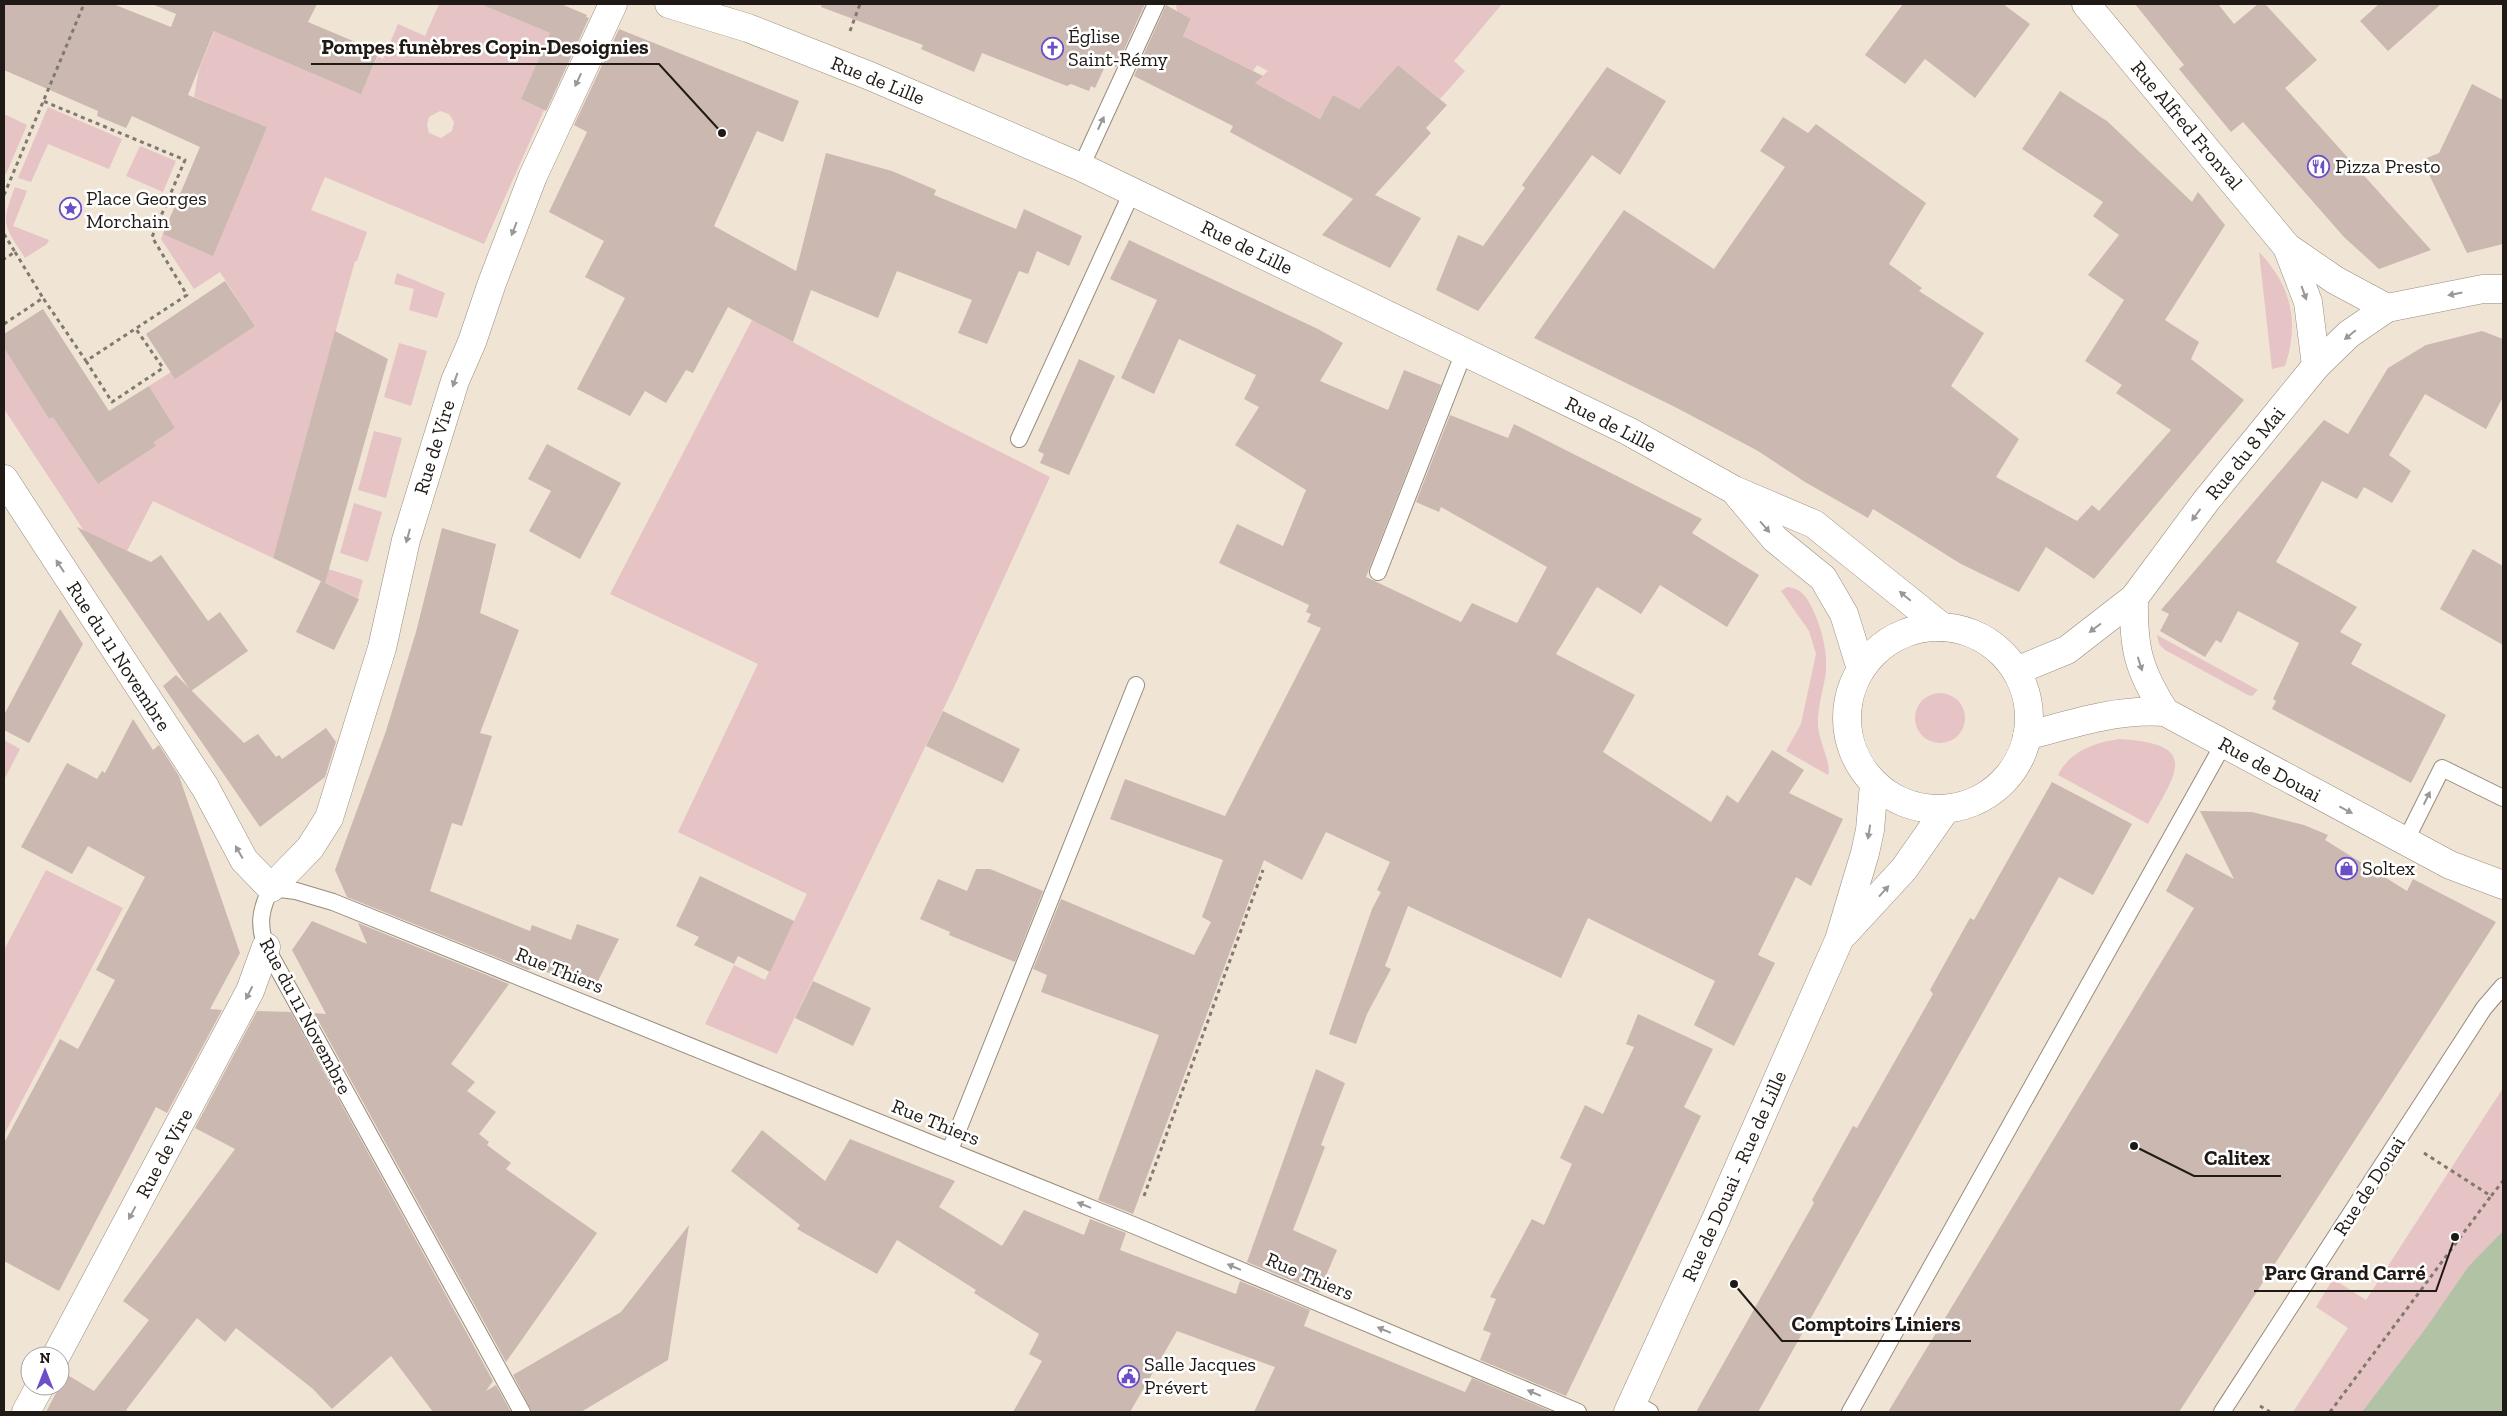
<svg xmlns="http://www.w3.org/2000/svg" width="2507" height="1416" viewBox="0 0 2507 1416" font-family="'Zilla Slab',serif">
	<rect width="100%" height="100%" fill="#f0e4d5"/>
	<!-- green -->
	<g fill="#e6c3c4" fill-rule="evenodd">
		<path d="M226,4H247L272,15L361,93L378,56L383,59L398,24L425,36L439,4H480L550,33L521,99L544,110L484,244L325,177L311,210L367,232L357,261H355L273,558L153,501L127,551L107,541L100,555L4,409V348L49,419L53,416L98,484L156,446L154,442L175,428L149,386L171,372L255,326L220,272L194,289L161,239L163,234L250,166L267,127L194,97L199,69ZM440,111L449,114L454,122L452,131L441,138L429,133L427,125L429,117Z"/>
		<polygon points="1176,4 1502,4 1454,61 1465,71 1440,99 1398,65 1358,110 1333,95 1320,119 1255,83 1268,71 1257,65 1253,71 1183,36 1191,20 1177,12"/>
		<polygon points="48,107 122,139 109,169 48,144 31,182 18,178"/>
		<polygon points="4,114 27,125 6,174 4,173"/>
		<polygon points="140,146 176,161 163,192 126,176"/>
		<path d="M15,187L27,191L13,226L49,240L47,244L25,258C4,225 0,225 15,187Z"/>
		<path d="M2259,252C2291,285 2300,322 2285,366L2272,369Z"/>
		<polygon points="397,273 445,293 437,318 409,310 414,289 394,284"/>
		<polygon points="752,320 939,421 1050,477 954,687 777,1054 705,1024 734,965 765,980 807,894 678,832 758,664 610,594"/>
		<polygon points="399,343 427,351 411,406 384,397"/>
		<polygon points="374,431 402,438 386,498 358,490"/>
		<polygon points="354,503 382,512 368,562 340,553"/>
		<polygon points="309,563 363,580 358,598 306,574"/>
		<path d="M1787,587C1801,588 1806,596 1812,608C1822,628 1829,655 1825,678C1822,694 1817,711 1818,727C1819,740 1832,766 1828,775L1786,751L1801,724L1816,654L1809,631L1781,591Z"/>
		<polygon points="2157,635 2258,690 2252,696 2248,695 2165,650 2159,644"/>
		<circle cx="1940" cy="718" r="25"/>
		<path d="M2119,739C2202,744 2176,772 2148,824L2058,775C2070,751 2094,743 2119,739Z"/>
		<polygon points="4,740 20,749 4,780"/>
		<polygon points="46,870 123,908 4,1135 4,950"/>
		<polygon points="2503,1088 2503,1412 2293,1412 2348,1328 2316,1307 2333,1279 2366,1300"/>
	</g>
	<!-- water -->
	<polygon fill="#b2c3a5" points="2503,1231 2503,1412 2362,1412 2426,1328 2469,1266"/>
	<!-- building -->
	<g fill="#cbb8b0">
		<polygon points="4,4 113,4 171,27 176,14 152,4 317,4 308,22 379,52 361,94 214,31 188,95 267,127 213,256 163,234 200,147 132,116 126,128 97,116 98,111 4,70"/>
		<polygon points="480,4 561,4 587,15 586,17 589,18 546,111 521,99 550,33"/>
		<polygon points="822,4 1145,4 1116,67 1107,62 1095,88 1091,86 1089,91 1071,84 1067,86 982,53 974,72 921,49 923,45 821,7"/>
		<polygon points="1903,4 2003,4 2030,24 1975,98 1925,59 1905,84 1865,55"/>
		<polygon points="2135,4 2218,4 2234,24 2258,4 2265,4 2317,60 2285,88 2431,250 2379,269 2344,237 2243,122 2231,132 2179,69 2184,65"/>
		<polygon points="2379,4 2441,4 2388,51 2360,21"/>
		<polygon points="1166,5 1191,19 1183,36 1263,76 1255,83 1320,119 1333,95 1359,109 1398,65 1447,105 1426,128 1431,133 1375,195 1421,218 1390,268 1322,235 1353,199 1230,132 1233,126 1134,76"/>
		<polygon points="619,29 799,101 783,142 757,131 714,226 796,271 826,153 892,171 936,190 934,195 1016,229 1024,209 1082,236 1069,266 1037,251 1028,274 1019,271 987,344 958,333 972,300 897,271 878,318 811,290 793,342 728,307 693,373 686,370 666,403 645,391 630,416 577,389 625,298 585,277 604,241 549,212 587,132 574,125"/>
		<polygon points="1607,67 1666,101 1620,175 1592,155 1478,311 1436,290 1458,235 1483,246 1525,188 1522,185"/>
		<polygon points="2472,84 2503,100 2503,244 2467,253 2422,160 2439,153"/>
		<polygon points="2060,91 2107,121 2192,202 2198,192 2225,225 2165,320 2199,342 2191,359 2244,400 2094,579 2046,547 2019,592 1961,564 1873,509 1868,518 1805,482 1758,451 1677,408 1534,338 1624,210 1714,269 1785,167 1760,151 1783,117 1808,133 1816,124 1926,203 1889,264 1922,288 1919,291 1984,333 1951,386 2019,439 1996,477 2077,521 2092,505 2099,511 2171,430 2116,393 2122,385 2085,361 2124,300 2088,275 2119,235 2093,216 2103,202 2022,149"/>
		<polygon points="1129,240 1318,329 1343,343 1320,381 1388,410 1404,370 1441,385 1366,577 1461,622 1472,603 1517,623 1547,567 1441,507 1439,512 1416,502 1450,415 1508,438 1514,424 1702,519 1692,533 1759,575 1727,627 1660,585 1641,614 1597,587 1556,654 1635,695 1603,752 1711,822 1727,795 1738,803 1772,750 1804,770 1789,793 1843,819 1811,886 1796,877 1758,955 1775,963 1734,1046 1694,1025 1715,981 1588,918 1561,978 1408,906 1385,966 1391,969 1367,1014 1356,1044 1329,1034 1372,909 1381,892 1377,890 1390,862 1326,832 1302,880 1264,860 1133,1214 1098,1200 1159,1035 1041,992 1047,975 1033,969 1061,899 1194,955 1211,922 1202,917 1223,860 1110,819 1125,779 1225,816 1321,628 1307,622 1311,614 1306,612 1309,605 1219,563 1237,524 1283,546 1306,490 1235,445 1259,407 1244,399 1256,375 1179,339 1154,394 1121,378 1157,300 1110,279"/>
		<polygon points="225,281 255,326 175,379 146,334"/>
		<polygon points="43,309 109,411 149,386 175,428 154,442 156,446 98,484 53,417 49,419 4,348 4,334"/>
		<polygon points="335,331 388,359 325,583 273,558"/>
		<polygon points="2482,331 2503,339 2503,397 2486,429 2425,394 2389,455 2411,471 2392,503 2364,487 2357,499 2322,481 2276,562 2357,607 2340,632 2362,644 2351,664 2446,715 2411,783 2272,709 2276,701 2273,699 2299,643 2238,611 2221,643 2216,640 2205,657 2160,631 2169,614 2161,610 2324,420 2348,434 2388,368 2426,345"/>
		<polygon points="1079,359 1115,376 1069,475 1040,463 1044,454 1038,451"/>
		<polygon points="547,444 621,483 580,559 529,531 551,491 528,479"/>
		<polygon points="77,527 151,562 161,555 208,621 220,612 248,651 191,691"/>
		<polygon points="442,528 496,544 480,613 519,630 480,733 492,736 462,826 452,823 430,891 530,931 532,925 571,940 577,924 619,939 593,991 534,967 528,970 347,897 335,870 386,731 416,632"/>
		<polygon points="2473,549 2503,566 2503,645 2440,609"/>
		<polygon points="321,581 359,599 334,650 296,632"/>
		<polygon points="60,609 83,644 29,743 4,730 4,715"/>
		<polygon points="176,675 244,743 258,734 276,757 279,755 282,759 326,728 336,742 325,777 260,827 163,686"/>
		<polygon points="943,711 1020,749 1003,783 926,746"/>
		<polygon points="133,719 153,750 159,745 179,776 240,953 210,1009 222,1010 167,1113 156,1107 59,1291 4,1261 4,1143 60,1039 78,1049 115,980 96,970 145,877 88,846 72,874 21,847 67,763 97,779 102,771 105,773"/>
		<polygon points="2052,782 2132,824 2093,895 2059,877 1758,1412 1696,1412 1814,1203 1812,1200 1853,1126 1857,1128 1933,994 1930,990 1970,918 1974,920"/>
		<polygon points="2200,811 2252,812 2304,825 2328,835 2325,840 2407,891 2413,879 2496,922 2179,1412 1888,1412 2194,908 2166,891 2186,853 2234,879"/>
		<polygon points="976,869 990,869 1043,891 1015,962 949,935 950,932 920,919 938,879 967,891"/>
		<polygon points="700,876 794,921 770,972 738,956 734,964 694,945 699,937 676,926"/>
		<polygon points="312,921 367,944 358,923 509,984 451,1064 475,1082 467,1091 496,1112 479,1134 489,1142 487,1145 511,1163 506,1169 597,1233 506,1362 314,1013 326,1014 292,950"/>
		<polygon points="813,981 871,1008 853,1046 795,1018"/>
		<polygon points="257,1011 291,1012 493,1381 486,1391 496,1385 511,1412 433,1412 391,1356 332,1409 313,1389 236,1328 225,1342 197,1318 126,1410 130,1412 46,1412 66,1374 94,1391 149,1320 123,1301 235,1149 195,1128"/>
		<polygon points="1638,1014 1713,1049 1684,1107 1701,1116 1566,1396 1480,1360 1491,1333 1483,1330 1496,1299 1490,1297 1532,1219 1544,1225 1572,1164 1560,1158 1585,1105 1603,1114 1634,1047 1626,1044"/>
		<polygon points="1316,1069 1345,1083 1321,1145 1325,1147 1293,1230 1337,1250 1319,1292 1247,1262"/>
		<polygon points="762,1130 825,1181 850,1139 955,1181 939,1207 1002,1246 1024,1210 1084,1235 1090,1219 1126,1233 1120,1250 1236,1294 1240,1281 1310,1310 1304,1326 1465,1392 1472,1378 1553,1412 1254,1412 1275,1367 1177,1331 1130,1412 1013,1412 1042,1361 1029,1354 1039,1334 974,1293 976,1290 897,1240 877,1274 797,1229 800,1225 731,1171"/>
		<polygon points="689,1225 668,1360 581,1412 532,1412 513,1375 621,1312"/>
	</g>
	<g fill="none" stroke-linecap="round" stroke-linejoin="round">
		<defs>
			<g id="service">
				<polyline points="1081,167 1156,4"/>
				<polyline points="1019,439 1132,192"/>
				<polyline points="1378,572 1464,352"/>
				<polyline points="2405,842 2442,768 2503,798"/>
				<polyline points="950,1150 1136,685"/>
				<polyline points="1633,1402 1650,1412"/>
				<path d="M522,1412L266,947C258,925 260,910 271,888L296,891L333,902L1133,1225L1578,1412"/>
				<polyline points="1850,1412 2224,743"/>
				<polyline points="2222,1412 2484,1008 2503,986"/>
			</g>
			<g id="minor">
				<polyline points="4,479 205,787 244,860 271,888 310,848 329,818 382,648 406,540 455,381 472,342 492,283 533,176 613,4"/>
				<polyline points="56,1356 250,991 266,947"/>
				<polyline points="26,1412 40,1386"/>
			</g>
			<g id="tertiary">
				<polyline points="2086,4 2287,247 2335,280 2387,308"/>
				<polyline points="2287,247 2308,302 2316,366"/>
			</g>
			<g id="secondary">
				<polyline points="669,4 748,28 870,76 1081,167 1628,431 1734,490 1814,524 1942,627"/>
				<polyline points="1738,495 1775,539 1823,578 1844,614 1861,669"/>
				<path d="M2134,598C2133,648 2138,669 2165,712"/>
				<circle cx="1938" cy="718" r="91"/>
				<polyline points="2016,671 2067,650 2134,598 2206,501 2259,436 2316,366 2349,334 2387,308 2483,289 2503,289"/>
				<path d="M2027,736C2073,723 2117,709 2165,712L2450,865L2503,885"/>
				<polyline points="1845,933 1904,869 1946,809"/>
				<polyline points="1628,1412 1716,1219 1839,940 1865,853 1870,830 1874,784"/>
			</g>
		</defs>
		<!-- service casing -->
		<use href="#service" stroke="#978c7d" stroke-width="18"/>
		<!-- minor casing -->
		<use href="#minor" stroke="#978c7d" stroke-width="29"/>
		<!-- tertiary casing -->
		<use href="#tertiary" stroke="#978c7d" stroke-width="29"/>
		<!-- secondary casing -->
		<use href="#secondary" stroke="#978c7d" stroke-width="29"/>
		<!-- path -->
		<g stroke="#81796f" stroke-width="3" stroke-dasharray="4 4" stroke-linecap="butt">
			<polyline points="850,31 860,4"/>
			<polyline points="4,195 84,4"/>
			<polyline points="4,234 15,252 4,259"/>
			<polyline points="15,252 43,298"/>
			<polyline points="4,324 43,298 86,361 187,295 152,237 185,160 43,101"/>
			<polyline points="86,361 112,402 163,368 136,329"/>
			<polyline points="2424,1153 2491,1196 2503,1181"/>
			<polyline points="1144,1196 1263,870"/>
			<polyline points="2260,1406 2270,1412"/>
			<polyline points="2330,1412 2491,1196"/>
		</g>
		<!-- service -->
		<use href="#service" stroke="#fff" stroke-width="16"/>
		<!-- minor -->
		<use href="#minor" stroke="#fff" stroke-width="28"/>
		<!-- tertiary -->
		<use href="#tertiary" stroke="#fff" stroke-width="28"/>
		<!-- secondary -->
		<use href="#secondary" stroke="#fff" stroke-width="28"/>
	</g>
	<!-- one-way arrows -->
	<defs><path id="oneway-solid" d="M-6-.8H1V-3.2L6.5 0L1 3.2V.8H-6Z" transform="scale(1.25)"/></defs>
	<g fill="#9a9896">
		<use href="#oneway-solid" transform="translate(578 80) rotate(115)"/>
		<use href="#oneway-solid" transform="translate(1101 123) rotate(-65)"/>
		<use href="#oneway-solid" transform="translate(514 229) rotate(111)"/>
		<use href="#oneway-solid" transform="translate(2304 293) rotate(70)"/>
		<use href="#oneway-solid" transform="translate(2455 294) rotate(169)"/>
		<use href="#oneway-solid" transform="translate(2350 335) rotate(141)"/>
		<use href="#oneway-solid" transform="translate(455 380) rotate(110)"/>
		<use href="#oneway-solid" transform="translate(2196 515) rotate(126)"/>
		<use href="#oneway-solid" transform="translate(1765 527) rotate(49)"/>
		<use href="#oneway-solid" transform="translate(408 536) rotate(105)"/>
		<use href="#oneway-solid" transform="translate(60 566) rotate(-123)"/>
		<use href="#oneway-solid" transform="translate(1905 596) rotate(-140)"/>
		<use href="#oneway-solid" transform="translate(2095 628) rotate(143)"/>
		<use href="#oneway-solid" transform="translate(2140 664) rotate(73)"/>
		<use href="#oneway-solid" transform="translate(2427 798) rotate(-64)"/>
		<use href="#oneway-solid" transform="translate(2346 810) rotate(28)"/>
		<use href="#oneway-solid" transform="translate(1869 832) rotate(99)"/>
		<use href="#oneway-solid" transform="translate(239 852) rotate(-120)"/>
		<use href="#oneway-solid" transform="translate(1884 891) rotate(-48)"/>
		<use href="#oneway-solid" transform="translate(249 993) rotate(117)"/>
		<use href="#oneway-solid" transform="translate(1084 1205) rotate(-158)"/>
		<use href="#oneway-solid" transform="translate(132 1213) rotate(118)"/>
		<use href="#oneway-solid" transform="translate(1234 1267) rotate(-157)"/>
		<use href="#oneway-solid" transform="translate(1384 1330) rotate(-157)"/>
		<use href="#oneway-solid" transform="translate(1534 1393) rotate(-157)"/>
	</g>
	<!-- icons -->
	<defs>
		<symbol id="church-ring" viewBox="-11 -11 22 22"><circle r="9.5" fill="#fff" stroke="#6c4ec7" stroke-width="1.5"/><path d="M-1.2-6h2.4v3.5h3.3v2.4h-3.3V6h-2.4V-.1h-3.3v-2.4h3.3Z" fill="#6c4ec7"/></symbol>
		<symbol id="restaurant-ring" viewBox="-11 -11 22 22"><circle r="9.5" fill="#fff" stroke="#6c4ec7" stroke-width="1.5"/><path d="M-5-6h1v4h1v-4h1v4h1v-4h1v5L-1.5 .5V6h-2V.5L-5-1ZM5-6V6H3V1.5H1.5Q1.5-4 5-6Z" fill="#6c4ec7"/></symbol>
		<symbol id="sight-ring" viewBox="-11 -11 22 22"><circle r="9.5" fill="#fff" stroke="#6c4ec7" stroke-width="1.5"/><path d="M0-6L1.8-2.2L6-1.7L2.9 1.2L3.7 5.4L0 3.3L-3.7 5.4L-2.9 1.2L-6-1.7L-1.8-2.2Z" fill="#6c4ec7"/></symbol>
		<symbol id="shop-ring" viewBox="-11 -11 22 22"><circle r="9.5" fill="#fff" stroke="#6c4ec7" stroke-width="1.5"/><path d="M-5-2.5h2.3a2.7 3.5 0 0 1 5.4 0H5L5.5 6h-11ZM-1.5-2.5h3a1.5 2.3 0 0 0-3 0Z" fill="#6c4ec7"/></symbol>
		<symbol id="civic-ring" viewBox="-11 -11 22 22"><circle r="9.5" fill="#fff" stroke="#6c4ec7" stroke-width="1.5"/><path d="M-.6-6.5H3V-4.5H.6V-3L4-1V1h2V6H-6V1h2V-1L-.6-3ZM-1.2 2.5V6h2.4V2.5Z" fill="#6c4ec7"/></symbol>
	</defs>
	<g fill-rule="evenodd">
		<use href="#church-ring" x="1040" y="36" width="25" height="25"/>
		<use href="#restaurant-ring" x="2306" y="154" width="25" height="25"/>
		<use href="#sight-ring" x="58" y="196" width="25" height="25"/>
		<use href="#shop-ring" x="2334" y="856" width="25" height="25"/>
		<use href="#civic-ring" x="1116" y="1364" width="25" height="25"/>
	</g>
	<g text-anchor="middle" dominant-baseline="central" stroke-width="5" stroke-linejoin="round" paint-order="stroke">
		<!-- poi labels -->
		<g font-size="20" fill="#1f1a15" stroke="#fff" text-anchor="start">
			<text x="1068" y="36">Église<tspan x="1068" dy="23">Saint-Rémy</tspan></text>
			<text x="2335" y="166">Pizza Presto</text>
			<text x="86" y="198">Place Georges<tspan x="86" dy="23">Morchain</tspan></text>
			<text x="2362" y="868">Soltex</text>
			<text x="1144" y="1364">Salle Jacques<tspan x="1144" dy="23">Prévert</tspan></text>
		</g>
		<!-- street labels -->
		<g font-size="20" fill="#1f1a15" stroke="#fff">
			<text transform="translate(878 80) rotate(22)">Rue de Lille</text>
			<text transform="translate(2187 125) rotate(50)">Rue Alfred Fronval</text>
			<text transform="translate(1247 247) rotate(26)">Rue de Lille</text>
			<text transform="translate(1611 424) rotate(27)">Rue de Lille</text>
			<text transform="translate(434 447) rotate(-73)">Rue de Vire</text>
			<text transform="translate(2245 453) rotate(-51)">Rue du 8 Mai</text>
			<text transform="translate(119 656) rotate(57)">Rue du 11 Novembre</text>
			<text transform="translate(2270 769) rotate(29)">Rue de Douai</text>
			<text transform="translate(560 970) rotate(22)">Rue Thiers</text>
			<text transform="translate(306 1016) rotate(62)">Rue du 11 Novembre</text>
			<text transform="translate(936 1122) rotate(22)">Rue Thiers</text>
			<text transform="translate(164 1153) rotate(-62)">Rue de Vire</text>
			<text transform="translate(1734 1176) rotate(-66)">Rue de Douai - Rue de Lille</text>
			<text transform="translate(2369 1186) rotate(-57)">Rue de Douai</text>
			<text transform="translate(1310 1276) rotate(23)">Rue Thiers</text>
		</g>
	</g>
	<!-- callouts -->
	<path fill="none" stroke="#1f1a15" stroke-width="2" d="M722 133L659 64H311M2134 1146L2194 1176H2281M2455 1237L2436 1291H2254M1734 1284L1782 1341H1971"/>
	<g fill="#1f1a15" stroke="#fff" stroke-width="2">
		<circle cx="722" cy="133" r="5"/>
		<circle cx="2134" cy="1146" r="5"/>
		<circle cx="2455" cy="1237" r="5"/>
		<circle cx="1734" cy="1284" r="5"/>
	</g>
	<g font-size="21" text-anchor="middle" font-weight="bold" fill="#1f1a15" stroke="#fff" stroke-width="5" stroke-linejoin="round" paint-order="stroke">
		<text x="485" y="54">Pompes funèbres Copin-Desoignies</text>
		<text x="2237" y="1165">Calitex</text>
		<text x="2345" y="1280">Parc Grand Carré</text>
		<text x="1876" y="1331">Comptoirs Liniers</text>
	</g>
	<!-- border -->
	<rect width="2507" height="1416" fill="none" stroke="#1f1a15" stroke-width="10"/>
	<!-- north arrow -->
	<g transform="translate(45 1371)"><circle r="24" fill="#ffffff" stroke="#a5a3a1"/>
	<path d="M0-4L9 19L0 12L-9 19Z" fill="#6c4ec7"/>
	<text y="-8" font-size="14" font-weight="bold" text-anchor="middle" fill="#1f1a15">N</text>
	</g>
</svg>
